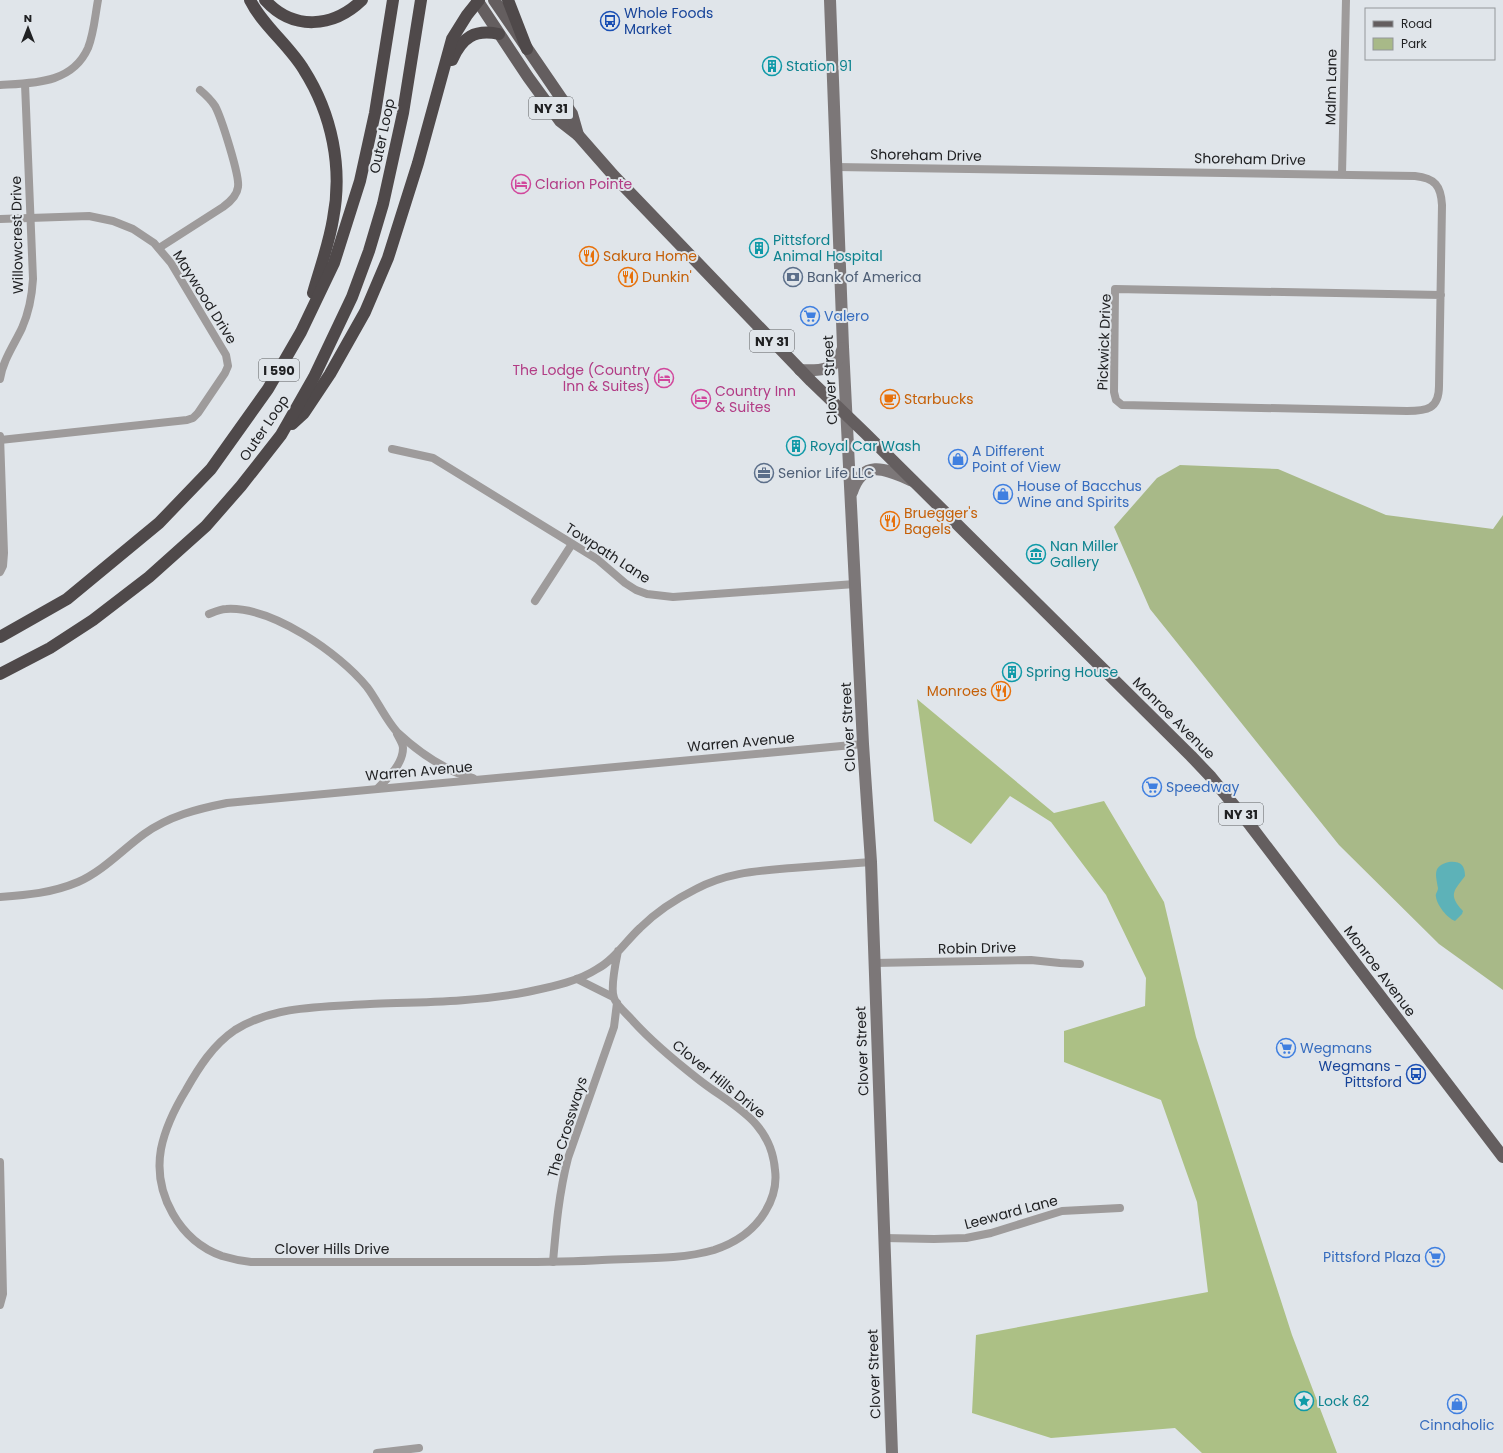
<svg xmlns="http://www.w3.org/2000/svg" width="1503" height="1453" viewBox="0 0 1503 1453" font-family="Poppins,sans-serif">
	<rect width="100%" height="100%" fill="#e0e5ea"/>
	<!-- green -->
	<polygon fill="#a8b988" points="1180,465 1278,469 1386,515 1493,529 1503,515 1503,990 1439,944 1339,845 1150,609 1114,527 1157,478"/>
	<!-- forest -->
	<polygon fill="#acc085" points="917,699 1054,813 1104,801 1164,902 1196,1037 1292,1335 1337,1453 1202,1453 1175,1428 1051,1438 972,1413 976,1335 1208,1292 1197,1202 1161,1100 1064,1062 1064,1031 1145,1006 1146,978 1106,895 1051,822 1010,796 971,844 934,821"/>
	<!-- water -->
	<path fill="#5db2b8" d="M1449,862C1460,861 1465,865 1465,876C1455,890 1447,894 1463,911L1462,914L1455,921C1447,918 1437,905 1436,897C1435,893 1438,892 1438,888C1436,875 1432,866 1449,862Z"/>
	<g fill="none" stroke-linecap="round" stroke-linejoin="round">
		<!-- street -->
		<g stroke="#9e9b9b" stroke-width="8">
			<path d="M0,85C33,83 72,84 88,48C94,33 95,16 98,0"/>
			<path d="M836,167L1415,176C1435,178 1441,186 1442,205L1439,386C1439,409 1427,411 1407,411L1122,405L1116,400L1114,392L1115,289L1441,295"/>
			<polyline points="1342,174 1346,0"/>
			<polyline points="0,219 89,216 113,221 133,229 154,243 171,263 226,355 228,366 225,373 198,413 193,418 187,420 0,440"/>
			<path d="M159,248L223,207C230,202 237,196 238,187C240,176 221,117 215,106C211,100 206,95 200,90"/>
			<path d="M0,379C3,360 14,345 22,328C29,312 32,296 33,279L25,84"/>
			<polyline points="0,436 4,553 3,566 0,572"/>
			<polyline points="392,449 433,458 597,559 625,583 636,590 647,594 673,597 855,584"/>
			<polyline points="535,601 572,544"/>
			<path d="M209,614C214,612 221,609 226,609C272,606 339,653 367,687C377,700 387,722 398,733C412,746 429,759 447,768C455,773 464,775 473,778"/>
			<path d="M378,788C388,778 403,764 403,748C403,744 399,738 397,734"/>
			<path d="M0,897C27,895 52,893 78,882C103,871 122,850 144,834C169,816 197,809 227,803L863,744"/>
			<path d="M618,951C616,961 610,988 614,998C616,1005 628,1015 633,1021C653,1043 675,1061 698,1079C732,1106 771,1120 775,1170C777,1185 773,1199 765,1212C754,1230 735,1243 714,1250C680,1260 638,1258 602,1260C552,1263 501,1262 451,1262C384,1262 318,1262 251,1262C242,1261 232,1259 222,1256C180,1241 153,1194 161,1149C165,1129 175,1108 186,1090C199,1067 213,1045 235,1030C275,1005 324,1007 370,1004C422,1002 476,1002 527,992C550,987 577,982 597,969C614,960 626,941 640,928C656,912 676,899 696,889C728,872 758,871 792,868C818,866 845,864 871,862"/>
			<polyline points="874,963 1031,960 1060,963 1080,964"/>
			<polyline points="577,979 613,997"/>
			<polyline points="0,1162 3,1294 0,1305"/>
			<polyline points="884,1238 934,1239 966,1238 991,1233 1062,1211 1120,1208"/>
			<path d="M553,1262C556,1227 559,1193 568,1158L614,1027L617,1003"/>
			<polyline points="377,1453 419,1448"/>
		</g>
		<!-- secondary -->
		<g stroke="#7c7778" stroke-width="12">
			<polyline points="830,0 843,347 863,744 871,862 892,1453"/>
			<path d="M800,370C821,371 836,371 843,348"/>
			<path d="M852,492C864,457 887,470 913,481"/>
		</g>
		<!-- primary -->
		<g stroke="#645e5f" stroke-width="12">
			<polyline points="477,0 528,77 560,121 578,135 614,176 811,381 865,433 1191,756 1211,777 1250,825 1503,1157"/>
			<polyline points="494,0 572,114 578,135"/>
		</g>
		<!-- highway -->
		<g stroke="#4f494a" stroke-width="12">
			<path d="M250,0C263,26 289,45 304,70C332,114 343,168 333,219C329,244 320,268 313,293"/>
			<path d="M265,0C293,31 333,28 362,0"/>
			<polyline points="508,0 527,49"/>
			<path d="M452,60C462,37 475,29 499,34"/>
			<polyline points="292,424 304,413 330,374 365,312 388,258 418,163 452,39 467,15 479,0"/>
			<polyline points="0,637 67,599 159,523 211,469 268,389 301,332 334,263 360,181 375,113 393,0"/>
			<polyline points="0,674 50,648 93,620 149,577 206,526 241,486 281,435 314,377 352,297 369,251 383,204 403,113 421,0"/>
		</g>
	</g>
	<!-- icons -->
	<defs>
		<symbol id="bus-ring" viewBox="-11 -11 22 22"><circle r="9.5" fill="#e0e5ea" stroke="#1a4fb4" stroke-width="1.5"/><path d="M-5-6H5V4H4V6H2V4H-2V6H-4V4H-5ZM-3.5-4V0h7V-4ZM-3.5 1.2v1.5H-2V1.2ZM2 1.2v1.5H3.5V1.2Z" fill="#1a4fb4"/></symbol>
		<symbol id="building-ring" viewBox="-11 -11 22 22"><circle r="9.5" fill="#e0e5ea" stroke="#0f9aa8" stroke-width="1.5"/><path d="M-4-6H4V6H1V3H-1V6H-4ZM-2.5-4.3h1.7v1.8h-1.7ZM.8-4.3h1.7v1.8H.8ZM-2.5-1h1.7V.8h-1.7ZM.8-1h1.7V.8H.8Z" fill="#0f9aa8"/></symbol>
		<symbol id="hotel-ring" viewBox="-11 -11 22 22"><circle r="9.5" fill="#e0e5ea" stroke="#d1479c" stroke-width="1.5"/><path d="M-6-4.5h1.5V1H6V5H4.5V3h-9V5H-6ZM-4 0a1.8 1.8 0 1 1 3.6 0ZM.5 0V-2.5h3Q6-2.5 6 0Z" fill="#d1479c"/></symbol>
		<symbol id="restaurant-ring" viewBox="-11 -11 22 22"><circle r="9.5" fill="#e0e5ea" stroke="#e8710a" stroke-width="1.5"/><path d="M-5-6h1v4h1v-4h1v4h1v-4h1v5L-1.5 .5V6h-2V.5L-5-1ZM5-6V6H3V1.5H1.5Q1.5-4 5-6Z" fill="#e8710a"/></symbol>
		<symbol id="bank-ring" viewBox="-11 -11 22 22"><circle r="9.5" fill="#e0e5ea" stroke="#5c6f8a" stroke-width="1.5"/><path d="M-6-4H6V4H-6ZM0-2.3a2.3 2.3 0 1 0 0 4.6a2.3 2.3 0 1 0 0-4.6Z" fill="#5c6f8a"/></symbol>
		<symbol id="supermarket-ring" viewBox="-11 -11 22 22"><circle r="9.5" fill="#e0e5ea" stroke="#3f7fe0" stroke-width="1.5"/><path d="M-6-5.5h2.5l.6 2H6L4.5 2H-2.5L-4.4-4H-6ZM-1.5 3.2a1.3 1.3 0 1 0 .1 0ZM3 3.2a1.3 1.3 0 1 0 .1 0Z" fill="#3f7fe0"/></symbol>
		<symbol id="cafe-ring" viewBox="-11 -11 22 22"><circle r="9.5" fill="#e0e5ea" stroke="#e8710a" stroke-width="1.5"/><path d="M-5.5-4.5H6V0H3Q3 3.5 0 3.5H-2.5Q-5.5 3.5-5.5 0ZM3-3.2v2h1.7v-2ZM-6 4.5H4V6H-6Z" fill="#e8710a"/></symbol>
		<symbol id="shop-ring" viewBox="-11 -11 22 22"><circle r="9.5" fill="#e0e5ea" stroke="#3f7fe0" stroke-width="1.5"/><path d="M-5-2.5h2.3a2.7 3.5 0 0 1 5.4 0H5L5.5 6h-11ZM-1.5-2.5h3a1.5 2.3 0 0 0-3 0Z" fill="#3f7fe0"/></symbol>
		<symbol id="office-ring" viewBox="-11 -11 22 22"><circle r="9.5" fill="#e0e5ea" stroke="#5c6f8a" stroke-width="1.5"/><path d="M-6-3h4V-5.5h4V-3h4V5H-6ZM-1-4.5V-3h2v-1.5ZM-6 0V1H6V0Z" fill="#5c6f8a"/></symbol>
		<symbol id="museum-ring" viewBox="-11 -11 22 22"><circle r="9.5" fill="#e0e5ea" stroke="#0f9aa8" stroke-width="1.5"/><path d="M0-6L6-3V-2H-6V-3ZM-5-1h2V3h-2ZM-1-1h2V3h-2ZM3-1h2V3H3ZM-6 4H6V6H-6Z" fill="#0f9aa8"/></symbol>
		<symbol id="sight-ring" viewBox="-11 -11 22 22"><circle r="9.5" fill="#e0e5ea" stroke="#0f9aa8" stroke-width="1.5"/><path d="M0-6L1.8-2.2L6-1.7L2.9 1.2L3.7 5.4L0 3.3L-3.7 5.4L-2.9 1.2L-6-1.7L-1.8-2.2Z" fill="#0f9aa8"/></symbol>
	</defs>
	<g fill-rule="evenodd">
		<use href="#bus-ring" x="599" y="10" width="22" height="22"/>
		<use href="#building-ring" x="761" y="55" width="22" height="22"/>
		<use href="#hotel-ring" x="510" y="173" width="22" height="22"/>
		<use href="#building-ring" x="748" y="237" width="22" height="22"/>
		<use href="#restaurant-ring" x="578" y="245" width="22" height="22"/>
		<use href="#restaurant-ring" x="617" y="266" width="22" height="22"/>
		<use href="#bank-ring" x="782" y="266" width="22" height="22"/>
		<use href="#supermarket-ring" x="799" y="305" width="22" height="22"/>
		<use href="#hotel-ring" x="653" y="367" width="22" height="22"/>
		<use href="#hotel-ring" x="690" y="388" width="22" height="22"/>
		<use href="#cafe-ring" x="879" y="388" width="22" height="22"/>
		<use href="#building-ring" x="785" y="435" width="22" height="22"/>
		<use href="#shop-ring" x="947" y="448" width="22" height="22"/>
		<use href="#office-ring" x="753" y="462" width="22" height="22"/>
		<use href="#shop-ring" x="992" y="483" width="22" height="22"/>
		<use href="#restaurant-ring" x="879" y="510" width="22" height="22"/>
		<use href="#museum-ring" x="1025" y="543" width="22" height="22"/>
		<use href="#building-ring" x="1001" y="661" width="22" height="22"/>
		<use href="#restaurant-ring" x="990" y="680" width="22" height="22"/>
		<use href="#supermarket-ring" x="1141" y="776" width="22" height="22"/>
		<use href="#supermarket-ring" x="1275" y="1037" width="22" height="22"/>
		<use href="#bus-ring" x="1405" y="1063" width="22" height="22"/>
		<use href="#supermarket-ring" x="1424" y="1246" width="22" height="22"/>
		<use href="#sight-ring" x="1293" y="1390" width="22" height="22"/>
		<use href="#shop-ring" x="1446" y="1393" width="22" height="22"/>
	</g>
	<g text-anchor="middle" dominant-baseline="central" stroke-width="4" stroke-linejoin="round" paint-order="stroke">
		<!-- shield labels -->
		<g fill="#e0e5ea" stroke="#5a5c5f" stroke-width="1">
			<rect x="529" y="97" width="44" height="22" rx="3"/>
			<rect x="750" y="330" width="44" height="22" rx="3"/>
			<rect x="259" y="359" width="40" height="22" rx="3"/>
			<rect x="1219" y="803" width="44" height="22" rx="3"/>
		</g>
		<g font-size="13" font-weight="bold" fill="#202123">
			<text x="551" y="108">NY 31</text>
			<text x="772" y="341">NY 31</text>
			<text x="279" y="370">I 590</text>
			<text x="1241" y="814">NY 31</text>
		</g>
		<!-- transit labels -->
		<g font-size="14" fill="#164399" stroke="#e0e5ea" text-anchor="start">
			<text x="624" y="13">Whole Foods<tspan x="624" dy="16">Market</tspan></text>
			<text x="1402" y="1066" text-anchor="end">Wegmans -<tspan x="1402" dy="16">Pittsford</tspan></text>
		</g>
		<!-- culture labels -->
		<g font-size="14" fill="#0d838f" stroke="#e0e5ea" text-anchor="start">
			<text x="786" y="66">Station 91</text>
			<text x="773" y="240">Pittsford<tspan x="773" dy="16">Animal Hospital</tspan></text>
			<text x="810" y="446">Royal Car Wash</text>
			<text x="1050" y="546">Nan Miller<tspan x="1050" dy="16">Gallery</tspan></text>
			<text x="1026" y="672">Spring House</text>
			<text x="1318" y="1401">Lock 62</text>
		</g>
		<!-- street labels -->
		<g font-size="14" fill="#202123" stroke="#e0e5ea">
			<text transform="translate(1331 87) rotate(-89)">Malm Lane</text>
			<text transform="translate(382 136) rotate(-78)">Outer Loop</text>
			<text transform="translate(926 155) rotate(1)">Shoreham Drive</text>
			<text transform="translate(1250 159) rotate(1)">Shoreham Drive</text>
			<text transform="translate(17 235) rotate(-91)">Willowcrest Drive</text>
			<text transform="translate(205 297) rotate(58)">Maywood Drive</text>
			<text transform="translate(1104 342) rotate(-88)">Pickwick Drive</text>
			<text transform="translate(830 380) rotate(-93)">Clover Street</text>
			<text transform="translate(264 428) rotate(-56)">Outer Loop</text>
			<text transform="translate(608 553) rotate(33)">Towpath Lane</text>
			<text transform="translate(1174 718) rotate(45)">Monroe Avenue</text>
			<text transform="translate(848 727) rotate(-93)">Clover Street</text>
			<text transform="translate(741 742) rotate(-5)">Warren Avenue</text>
			<text transform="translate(419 771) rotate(-5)">Warren Avenue</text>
			<text transform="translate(977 948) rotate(-1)">Robin Drive</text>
			<text transform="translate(1380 971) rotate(53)">Monroe Avenue</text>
			<text transform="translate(862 1051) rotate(-92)">Clover Street</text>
			<text transform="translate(719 1079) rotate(39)">Clover Hills Drive</text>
			<text transform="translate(567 1127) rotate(-73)">The Crossways</text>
			<text transform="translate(1011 1212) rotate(-15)">Leeward Lane</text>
			<text x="332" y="1249">Clover Hills Drive</text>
			<text transform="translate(874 1374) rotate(-92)">Clover Street</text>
		</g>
		<!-- hotel labels -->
		<g font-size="14" fill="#b23c85" stroke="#e0e5ea" text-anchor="start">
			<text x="535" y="184">Clarion Pointe</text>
			<text x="650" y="370" text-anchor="end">The Lodge (Country<tspan x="650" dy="16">Inn &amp; Suites)</tspan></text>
			<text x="715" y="391">Country Inn<tspan x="715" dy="16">&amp; Suites</tspan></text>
		</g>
		<!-- food labels -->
		<g font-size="14" fill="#c56008" stroke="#e0e5ea" text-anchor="start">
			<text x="603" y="256">Sakura Home</text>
			<text x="642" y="277">Dunkin'</text>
			<text x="904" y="399">Starbucks</text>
			<text x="904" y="513">Bruegger's<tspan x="904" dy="16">Bagels</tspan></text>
			<text x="987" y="691" text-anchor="end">Monroes</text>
		</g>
		<!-- service labels -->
		<g font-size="14" fill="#4e5e75" stroke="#e0e5ea" text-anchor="start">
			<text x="807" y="277">Bank of America</text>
			<text x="778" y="473">Senior Life LLC</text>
		</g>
		<!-- shop labels -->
		<g font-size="14" fill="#366cbe" stroke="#e0e5ea" text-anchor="start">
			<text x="824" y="316">Valero</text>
			<text x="972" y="451">A Different<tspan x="972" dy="16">Point of View</tspan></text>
			<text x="1017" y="486">House of Bacchus<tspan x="1017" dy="16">Wine and Spirits</tspan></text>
			<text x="1166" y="787">Speedway</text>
			<text x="1300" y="1048">Wegmans</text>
			<text x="1421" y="1257" text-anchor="end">Pittsford Plaza</text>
			<text x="1457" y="1425" text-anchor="middle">Cinnaholic</text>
		</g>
	</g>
	<!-- legend -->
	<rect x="1365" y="8" width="130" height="52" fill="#e0e5ea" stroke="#93979a"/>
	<rect x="1373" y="21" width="20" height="6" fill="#645e5f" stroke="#93979a"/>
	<text x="1401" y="28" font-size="12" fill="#202123">Road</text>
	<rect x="1373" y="38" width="20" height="12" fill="#a8b988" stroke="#93979a"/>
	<text x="1401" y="48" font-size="12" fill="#202123">Park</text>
	<!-- north arrow -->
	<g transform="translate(28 28)" stroke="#e0e5ea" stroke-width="3" paint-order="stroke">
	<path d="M0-3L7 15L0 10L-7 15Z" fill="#202123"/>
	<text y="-6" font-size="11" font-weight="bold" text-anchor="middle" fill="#202123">N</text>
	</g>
</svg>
